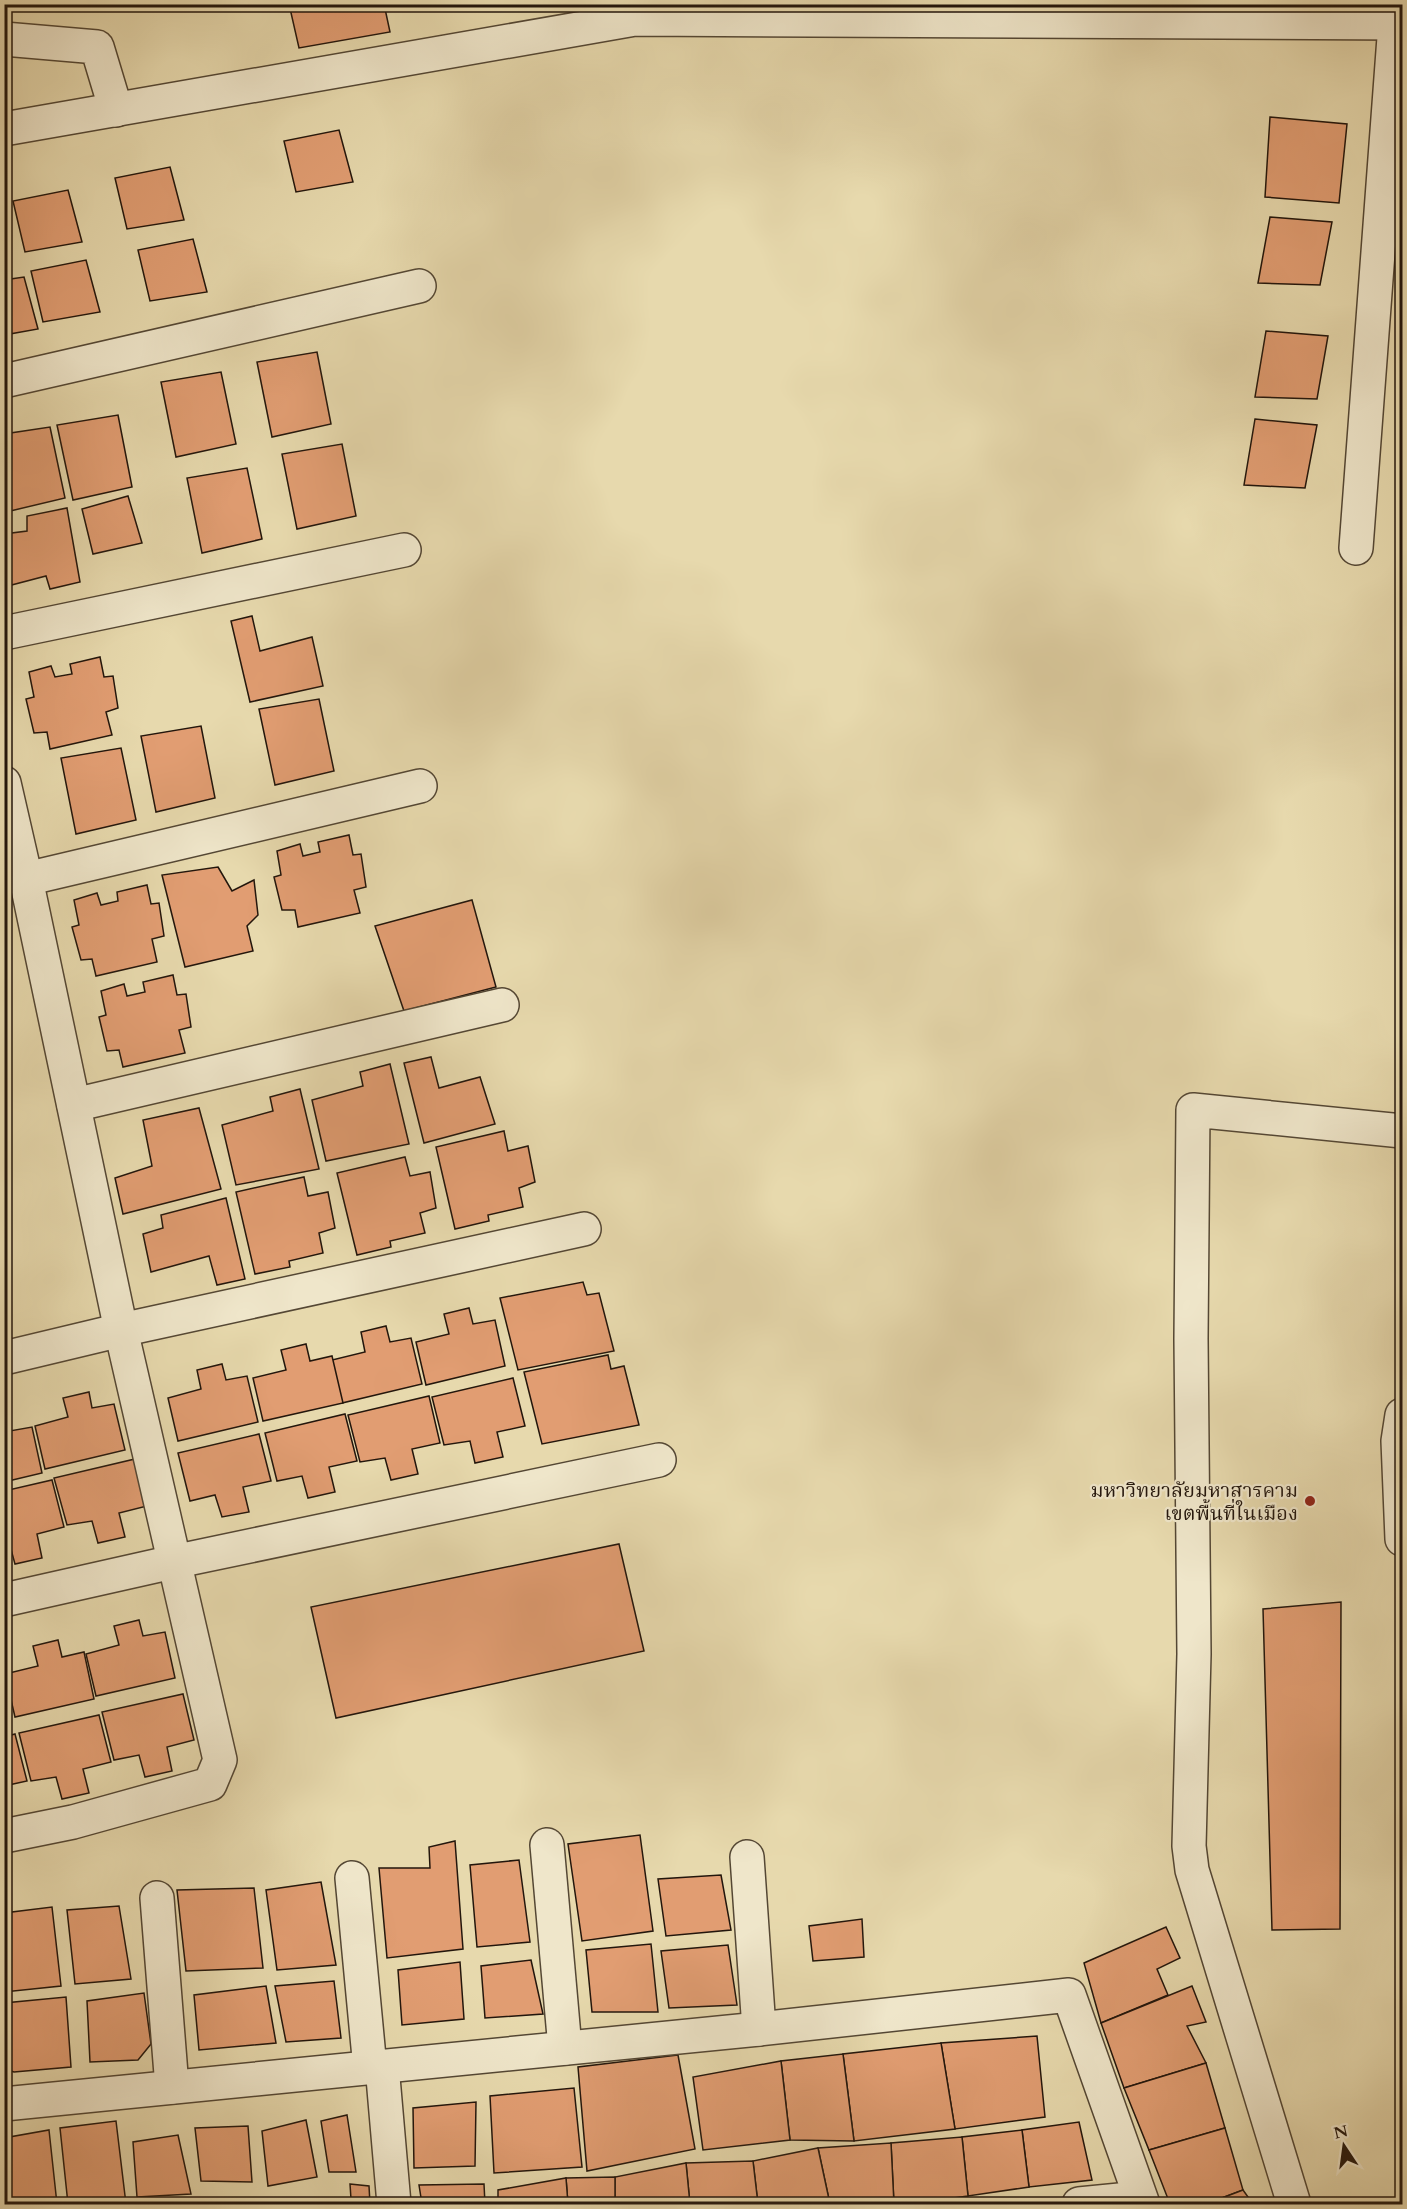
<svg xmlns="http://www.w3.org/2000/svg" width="1407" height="2209" viewBox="0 0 1407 2209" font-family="Cardo,'Noto Serif Thai',serif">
	<rect width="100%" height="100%" fill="#e7d9ad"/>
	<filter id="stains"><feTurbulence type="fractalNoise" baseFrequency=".00333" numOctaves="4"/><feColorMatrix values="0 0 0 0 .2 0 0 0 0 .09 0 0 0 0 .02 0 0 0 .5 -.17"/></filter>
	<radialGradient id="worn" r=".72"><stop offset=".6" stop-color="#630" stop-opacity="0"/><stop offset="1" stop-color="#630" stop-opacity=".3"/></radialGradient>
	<!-- building -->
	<g fill="#e19d72" stroke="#23160c" stroke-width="1.5">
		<polygon points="289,4 384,4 390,32 299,48"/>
		<polygon points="1270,117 1347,124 1339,203 1265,197"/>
		<polygon points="339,130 353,182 296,192 284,141"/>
		<polygon points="170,167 184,220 127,229 115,178"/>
		<polygon points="68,190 82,242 25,252 13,201"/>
		<polygon points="1270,217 1332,222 1320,285 1258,283"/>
		<polygon points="4,236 10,258 4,259"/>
		<polygon points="193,239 207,292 150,301 138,250"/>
		<polygon points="86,260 100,312 43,322 31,271"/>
		<polygon points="24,277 38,329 4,335 4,280"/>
		<polygon points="1266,331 1328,336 1317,399 1255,397"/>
		<polygon points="317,352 331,424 272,437 257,362"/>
		<polygon points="221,372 236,444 176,457 161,382"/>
		<polygon points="118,415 132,487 73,500 57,425"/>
		<polygon points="1255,419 1317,425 1305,488 1244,485"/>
		<polygon points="50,427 65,498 6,512 4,434"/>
		<polygon points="342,444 356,516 297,529 282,454"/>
		<polygon points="247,468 262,539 202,553 187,478"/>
		<polygon points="128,496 142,543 93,554 82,509"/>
		<polygon points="67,508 80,582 50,589 46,576 4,587 4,534 27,531 27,516"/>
		<polygon points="252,616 260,651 312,637 323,686 250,702 231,621"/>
		<polygon points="100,657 104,677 113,676 118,708 106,712 112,735 50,749 47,732 34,733 26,699 34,697 29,672 51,666 55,677 72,674 70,664"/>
		<polygon points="319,699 334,771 275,785 259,709"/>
		<polygon points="201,726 215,798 156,812 141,736"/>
		<polygon points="121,748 136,820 76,834 61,758"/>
		<polygon points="349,835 353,855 361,854 366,887 354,890 360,913 298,927 295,910 282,910 274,877 281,875 277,851 300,844 303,856 320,852 318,842"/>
		<polygon points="218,867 232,891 254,880 258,915 247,926 253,951 185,967 162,875"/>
		<polygon points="147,885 151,904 159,903 164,936 152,939 157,962 96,976 92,959 81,960 72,927 79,925 74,900 97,893 101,905 118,901 117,892"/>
		<polygon points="472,900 496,987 404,1011 375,926"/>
		<polygon points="173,975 177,995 186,994 191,1027 179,1030 185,1053 123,1067 119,1050 107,1051 99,1017 106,1015 101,991 124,984 127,996 145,992 143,982"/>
		<polygon points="431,1057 439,1088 480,1077 495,1124 424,1143 404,1063"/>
		<polygon points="390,1064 409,1144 326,1161 312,1100 363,1086 360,1072"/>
		<polygon points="300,1089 319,1169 236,1185 222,1125 273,1111 270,1097"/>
		<polygon points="199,1108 221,1189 123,1214 115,1178 152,1166 143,1120"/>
		<polygon points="504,1131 508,1151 528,1146 535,1182 519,1188 523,1207 488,1215 489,1221 455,1229 436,1147"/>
		<polygon points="405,1157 410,1176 430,1172 436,1208 420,1213 425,1233 390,1241 391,1247 357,1255 337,1173"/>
		<polygon points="304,1177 308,1196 328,1192 335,1228 319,1233 323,1253 289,1261 290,1267 255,1274 236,1192"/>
		<polygon points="226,1198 245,1279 217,1285 209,1256 151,1272 143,1234 163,1228 161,1215"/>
		<polygon points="583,1282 587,1295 599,1293 614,1351 518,1370 500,1298"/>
		<polygon points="469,1308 473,1324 495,1320 505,1366 426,1385 416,1342 449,1334 444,1314"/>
		<polygon points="386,1326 390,1342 411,1338 422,1384 342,1403 332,1360 365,1352 361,1332"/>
		<polygon points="306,1344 310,1361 332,1356 343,1403 263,1421 253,1378 286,1370 281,1350"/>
		<polygon points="608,1355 611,1369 624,1366 639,1425 542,1444 524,1372"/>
		<polygon points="222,1364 226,1380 247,1376 258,1422 178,1441 168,1398 201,1389 197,1370"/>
		<polygon points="513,1378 525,1426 497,1432 503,1457 475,1463 470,1441 444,1445 432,1397"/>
		<polygon points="89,1392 92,1408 114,1404 125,1450 45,1469 35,1426 68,1417 63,1398"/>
		<polygon points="429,1396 440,1443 412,1449 418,1474 391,1480 385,1458 360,1462 348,1415"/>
		<polygon points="345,1414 357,1461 329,1467 335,1492 308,1498 302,1476 277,1481 265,1433"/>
		<polygon points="4,1415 6,1415 10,1431 32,1427 42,1473 4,1482"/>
		<polygon points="259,1434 271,1481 243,1487 249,1512 222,1517 215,1495 190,1501 178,1453"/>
		<polygon points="135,1459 147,1506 119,1513 125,1537 98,1543 92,1521 67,1525 54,1478"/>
		<polygon points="52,1480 64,1527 37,1534 42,1558 15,1564 9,1542 4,1543 4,1491"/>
		<polygon points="619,1544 644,1651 336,1718 311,1607"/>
		<polygon points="1341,1602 1340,1929 1272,1930 1263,1609"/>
		<polygon points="139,1620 143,1636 165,1632 175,1678 96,1696 86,1654 119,1645 114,1626"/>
		<polygon points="58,1640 62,1657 84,1652 94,1699 15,1717 5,1674 38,1666 33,1646"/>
		<polygon points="183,1694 194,1740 167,1747 172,1771 145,1777 139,1755 114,1760 102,1712"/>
		<polygon points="4,1695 11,1721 4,1723"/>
		<polygon points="99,1715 111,1762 83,1769 89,1793 62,1799 56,1777 31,1781 19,1733"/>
		<polygon points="15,1734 27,1781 4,1786 4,1737"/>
		<polygon points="640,1835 653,1931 582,1941 568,1844"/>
		<polygon points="455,1841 463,1949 387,1958 379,1868 430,1868 429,1847"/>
		<polygon points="519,1860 530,1942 477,1947 470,1865"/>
		<polygon points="721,1875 731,1930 666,1936 658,1879"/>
		<polygon points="321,1882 336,1965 277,1970 266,1890"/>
		<polygon points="254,1888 263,1968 186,1971 177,1890"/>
		<polygon points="119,1906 131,1979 75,1984 67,1910"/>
		<polygon points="52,1907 61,1986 4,1992 4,1913"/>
		<polygon points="862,1919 864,1957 813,1961 809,1926"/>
		<polygon points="1166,1927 1180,1958 1157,1969 1168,1995 1101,2023 1084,1963"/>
		<polygon points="651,1944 658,2012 592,2012 586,1950"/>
		<polygon points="728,1945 737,2005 669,2008 661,1951"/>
		<polygon points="531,1960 543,2014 485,2018 481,1966"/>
		<polygon points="460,1962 464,2019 402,2025 398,1970"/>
		<polygon points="334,1981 341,2038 286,2042 275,1986"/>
		<polygon points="266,1986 276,2043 199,2050 194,1995"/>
		<polygon points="1192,1986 1206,2022 1187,2026 1206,2063 1124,2088 1101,2023"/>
		<polygon points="144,1993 151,2044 138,2060 90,2062 87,2001"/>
		<polygon points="66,1997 71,2067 14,2072 4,2069 4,2003"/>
		<polygon points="1037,2036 1045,2117 955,2129 941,2043"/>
		<polygon points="941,2043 955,2129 854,2141 843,2054"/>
		<polygon points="843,2054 854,2141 790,2140 781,2061"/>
		<polygon points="678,2055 695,2149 587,2171 578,2067"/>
		<polygon points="781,2061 790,2140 703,2150 693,2077"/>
		<polygon points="1206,2063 1225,2128 1149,2150 1124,2088"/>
		<polygon points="574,2088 582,2167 494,2173 490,2096"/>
		<polygon points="476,2102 475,2166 414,2168 413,2108"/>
		<polygon points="347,2115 356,2172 329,2172 321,2121"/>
		<polygon points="306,2120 317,2177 268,2186 262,2131"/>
		<polygon points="116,2121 126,2204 68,2204 60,2128"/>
		<polygon points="1079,2122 1092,2180 1029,2187 1022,2130"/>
		<polygon points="248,2126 252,2182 201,2181 195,2128"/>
		<polygon points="1225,2128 1243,2190 1206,2204 1170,2204 1149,2150"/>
		<polygon points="49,2130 57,2204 4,2204 4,2138"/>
		<polygon points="1022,2130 1029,2187 968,2196 962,2137"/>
		<polygon points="178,2135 191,2194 137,2197 133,2142"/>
		<polygon points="962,2137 968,2196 909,2204 894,2204 891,2143"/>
		<polygon points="891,2143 894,2204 830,2204 818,2148"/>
		<polygon points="818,2148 830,2204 758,2204 753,2161"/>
		<polygon points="753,2161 758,2204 690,2204 686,2163"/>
		<polygon points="686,2163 690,2204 615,2204 615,2177"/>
		<polygon points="615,2177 615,2204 568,2204 566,2178"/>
		<polygon points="566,2178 568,2204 498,2204 498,2190"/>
		<polygon points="350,2184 369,2186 370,2204 332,2204 351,2199"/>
		<polygon points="484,2184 485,2204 422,2204 419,2185"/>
		<polygon points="1243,2190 1253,2204 1206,2204"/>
	</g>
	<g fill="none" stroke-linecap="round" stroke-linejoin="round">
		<defs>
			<g id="street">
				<polyline points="4,39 97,47 116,110"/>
				<polyline points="4,129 635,19 1402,23"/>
				<polyline points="4,381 419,286"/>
				<polyline points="1356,548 1395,24"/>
				<polyline points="4,633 404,550"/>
				<polyline points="4,783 26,879 121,1330 220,1760 210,1784 73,1822 4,1836"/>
				<polyline points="26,879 420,786"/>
				<polyline points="74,1105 502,1005"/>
				<polyline points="4,1358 121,1330 584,1229"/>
				<polyline points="1402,1415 1398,1441 1402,1539"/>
				<polyline points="4,1600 173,1562 659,1460"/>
				<polyline points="547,1845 565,2048"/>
				<polyline points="747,1857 759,2029"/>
				<polyline points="352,1878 370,2068"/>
				<polyline points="157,1898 172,2087"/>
				<polyline points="382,2066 394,2204"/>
				<polyline points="4,2104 759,2029 1069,1995 1143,2204"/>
				<polyline points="1079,2204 1140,2198"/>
				<polyline points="1294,2204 1192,1870 1189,1846 1194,1654 1191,1339 1193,1110 1402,1131"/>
			</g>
		</defs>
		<!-- street casing -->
		<use href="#street" stroke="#544734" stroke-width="36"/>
		<!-- street -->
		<use href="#street" stroke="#efe6ca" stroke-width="33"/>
	</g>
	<!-- markers -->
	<circle fill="#8f2418" stroke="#efe6ca" stroke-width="2" cx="1310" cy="1501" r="6"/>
	<g text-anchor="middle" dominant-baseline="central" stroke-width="4.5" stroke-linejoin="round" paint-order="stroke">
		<!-- poi labels -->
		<g font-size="20" fill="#23160c" stroke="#efe6ca" text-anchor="end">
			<text x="1298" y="1490">มหาวิทยาลัยมหาสารคาม<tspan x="1298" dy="23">เขตพื้นที่ในเมือง</tspan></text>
		</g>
	</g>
	<!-- margin -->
	<rect width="1407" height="2209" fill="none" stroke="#e7d9ad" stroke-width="24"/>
	<rect x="6" y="6" width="1395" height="2197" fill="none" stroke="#23160c" stroke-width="3"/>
	<rect x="12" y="12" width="1383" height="2185" fill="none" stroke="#23160c" stroke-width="1.5"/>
	<!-- north arrow -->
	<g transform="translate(1344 2146) rotate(347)" stroke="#efe6ca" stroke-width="4.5" paint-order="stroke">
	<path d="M0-4.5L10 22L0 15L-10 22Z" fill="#23160c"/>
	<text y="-9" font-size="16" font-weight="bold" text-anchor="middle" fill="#23160c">N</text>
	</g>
	<rect width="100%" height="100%" filter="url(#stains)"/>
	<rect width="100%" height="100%" fill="url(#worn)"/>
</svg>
